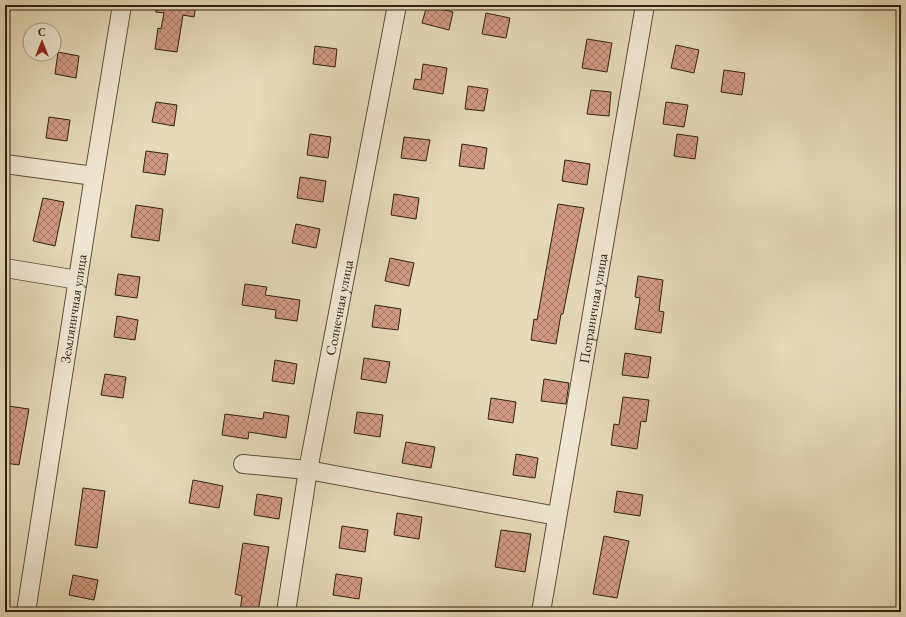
<svg xmlns="http://www.w3.org/2000/svg" width="906" height="617" viewBox="0 0 906 617" font-family="'EB Garamond',serif">
	<defs>
		<pattern id="building-cross-hatch" width="8" height="8" patternUnits="userSpaceOnUse"><rect width="8" height="8" fill="#d19983"/><path d="M0 0l8 8M0 8l8-8" fill="none" stroke="#aa7c6a"/></pattern>
	</defs>
	<rect width="100%" height="100%" fill="#e6dab9"/>
	<filter id="stains"><feTurbulence type="fractalNoise" baseFrequency=".005" numOctaves="4"/><feColorMatrix values="0 0 0 0 .2 0 0 0 0 .09 0 0 0 0 .02 0 0 0 .5 -.17"/></filter>
	<radialGradient id="worn" r=".72"><stop offset=".6" stop-color="#630" stop-opacity="0"/><stop offset="1" stop-color="#630" stop-opacity=".3"/></radialGradient>
	<!-- building -->
	<g fill="url(#building-cross-hatch)" stroke="#302210">
		<polygon points="156,5 196,5 194,17 183,15 177,52 155,49 158,28 161,29 164,13 156,12"/>
		<polygon points="427,5 453,12 449,30 422,23"/>
		<polygon points="486,13 510,18 506,38 482,34"/>
		<polygon points="587,39 612,43 607,72 582,68"/>
		<polygon points="676,45 699,50 694,73 671,68"/>
		<polygon points="315,46 337,49 335,67 313,64"/>
		<polygon points="58,52 79,56 76,78 55,74"/>
		<polygon points="423,64 447,68 443,94 413,89 415,79 421,80"/>
		<polygon points="724,70 745,73 742,95 721,92"/>
		<polygon points="468,86 488,89 484,111 465,109"/>
		<polygon points="591,90 611,92 609,116 587,114"/>
		<polygon points="156,102 177,105 174,126 152,122"/>
		<polygon points="666,102 688,105 684,127 663,124"/>
		<polygon points="49,117 70,120 67,141 46,138"/>
		<polygon points="310,134 331,137 328,158 307,155"/>
		<polygon points="677,134 698,137 695,159 674,156"/>
		<polygon points="404,137 430,140 426,161 401,158"/>
		<polygon points="462,144 487,148 484,169 459,166"/>
		<polygon points="146,151 168,154 165,175 143,172"/>
		<polygon points="565,160 590,164 587,185 562,181"/>
		<polygon points="300,177 326,181 323,202 297,198"/>
		<polygon points="394,194 419,198 416,219 391,215"/>
		<polygon points="43,198 64,202 55,246 33,241"/>
		<polygon points="558,204 584,208 563,314 561,314 556,344 531,340 534,319 537,320"/>
		<polygon points="136,205 163,209 159,241 131,237"/>
		<polygon points="296,224 320,229 316,248 292,243"/>
		<polygon points="390,258 414,263 409,286 385,281"/>
		<polygon points="118,274 140,277 137,298 115,295"/>
		<polygon points="638,276 663,280 659,311 664,312 661,333 635,329 640,298 635,297"/>
		<polygon points="245,284 267,287 265,295 300,300 297,321 275,318 276,310 242,305"/>
		<polygon points="375,305 401,309 398,330 372,327"/>
		<polygon points="117,316 138,320 135,340 114,337"/>
		<polygon points="625,353 651,357 648,378 622,375"/>
		<polygon points="364,358 390,362 386,383 361,379"/>
		<polygon points="275,360 297,364 294,384 272,381"/>
		<polygon points="105,374 126,377 123,398 101,395"/>
		<polygon points="544,379 569,383 566,404 541,401"/>
		<polygon points="623,397 649,400 646,422 641,421 637,449 611,445 614,424 619,425"/>
		<polygon points="491,398 516,402 513,423 488,419"/>
		<polygon points="8,406 29,409 19,465 5,463 5,424"/>
		<polygon points="264,412 289,416 286,438 249,432 248,439 222,435 225,414 263,419"/>
		<polygon points="357,412 383,415 380,437 354,433"/>
		<polygon points="406,442 435,447 431,468 402,463"/>
		<polygon points="516,454 538,458 535,478 513,475"/>
		<polygon points="193,480 223,486 219,508 189,503"/>
		<polygon points="83,488 105,491 97,548 75,545"/>
		<polygon points="617,491 643,495 640,516 614,512"/>
		<polygon points="257,494 282,498 279,519 254,515"/>
		<polygon points="397,513 422,517 419,539 394,535"/>
		<polygon points="342,526 368,530 365,552 339,548"/>
		<polygon points="501,530 531,534 525,572 495,567"/>
		<polygon points="604,536 629,541 617,598 593,594"/>
		<polygon points="243,543 269,547 258,612 240,612 242,596 235,594"/>
		<polygon points="336,574 362,578 359,599 333,595"/>
		<polygon points="73,575 98,580 94,600 69,595"/>
	</g>
	<g fill="none" stroke-linecap="round" stroke-linejoin="round">
		<defs>
			<g id="minor">
				<polyline points="5,164 94,176"/>
				<polyline points="5,268 78,280"/>
				<polyline points="243,464 308,470 557,516"/>
				<path id="s1" d="M26,612L94,176L122,5"/>
				<path id="s2" d="M286,612L308,470L397,5"/>
				<path id="s3" d="M541,612L645,5"/>
			</g>
		</defs>
		<!-- minor casing -->
		<use href="#minor" stroke="#5e503a" stroke-width="20"/>
		<!-- minor -->
		<use href="#minor" stroke="#efe7d2" stroke-width="18"/>
	</g>
	<g text-anchor="middle" dominant-baseline="central" stroke-width="4" stroke-linejoin="round" paint-order="stroke">
		<!-- street labels -->
		<g font-size="14" fill="#302210" stroke="#efe7d2">
			<text stroke="none"><textPath href="#s1" startOffset="307">Земляничная улица</textPath></text>
			<text stroke="none"><textPath href="#s2" startOffset="309">Солнечная улица</textPath></text>
			<text stroke="none"><textPath href="#s3" startOffset="308">Пограничная улица</textPath></text>
		</g>
	</g>
	<!-- margin -->
	<rect width="906" height="617" fill="none" stroke="#e6dab9" stroke-width="20"/>
	<rect x="6" y="6" width="894" height="605" fill="none" stroke="#302210" stroke-width="2"/>
	<rect x="10" y="10" width="886" height="597" fill="none" stroke="#302210"/>
	<!-- north arrow -->
	<g transform="translate(42 42)"><circle r="19" fill="#efe7d2" stroke="#a39884"/>
	<path d="M0-3L7 15L0 10L-7 15Z" fill="#8f2418"/>
	<text y="-6" font-size="11" font-weight="bold" text-anchor="middle" fill="#302210">С</text>
	</g>
	<rect width="100%" height="100%" filter="url(#stains)"/>
	<rect width="100%" height="100%" fill="url(#worn)"/>
</svg>
